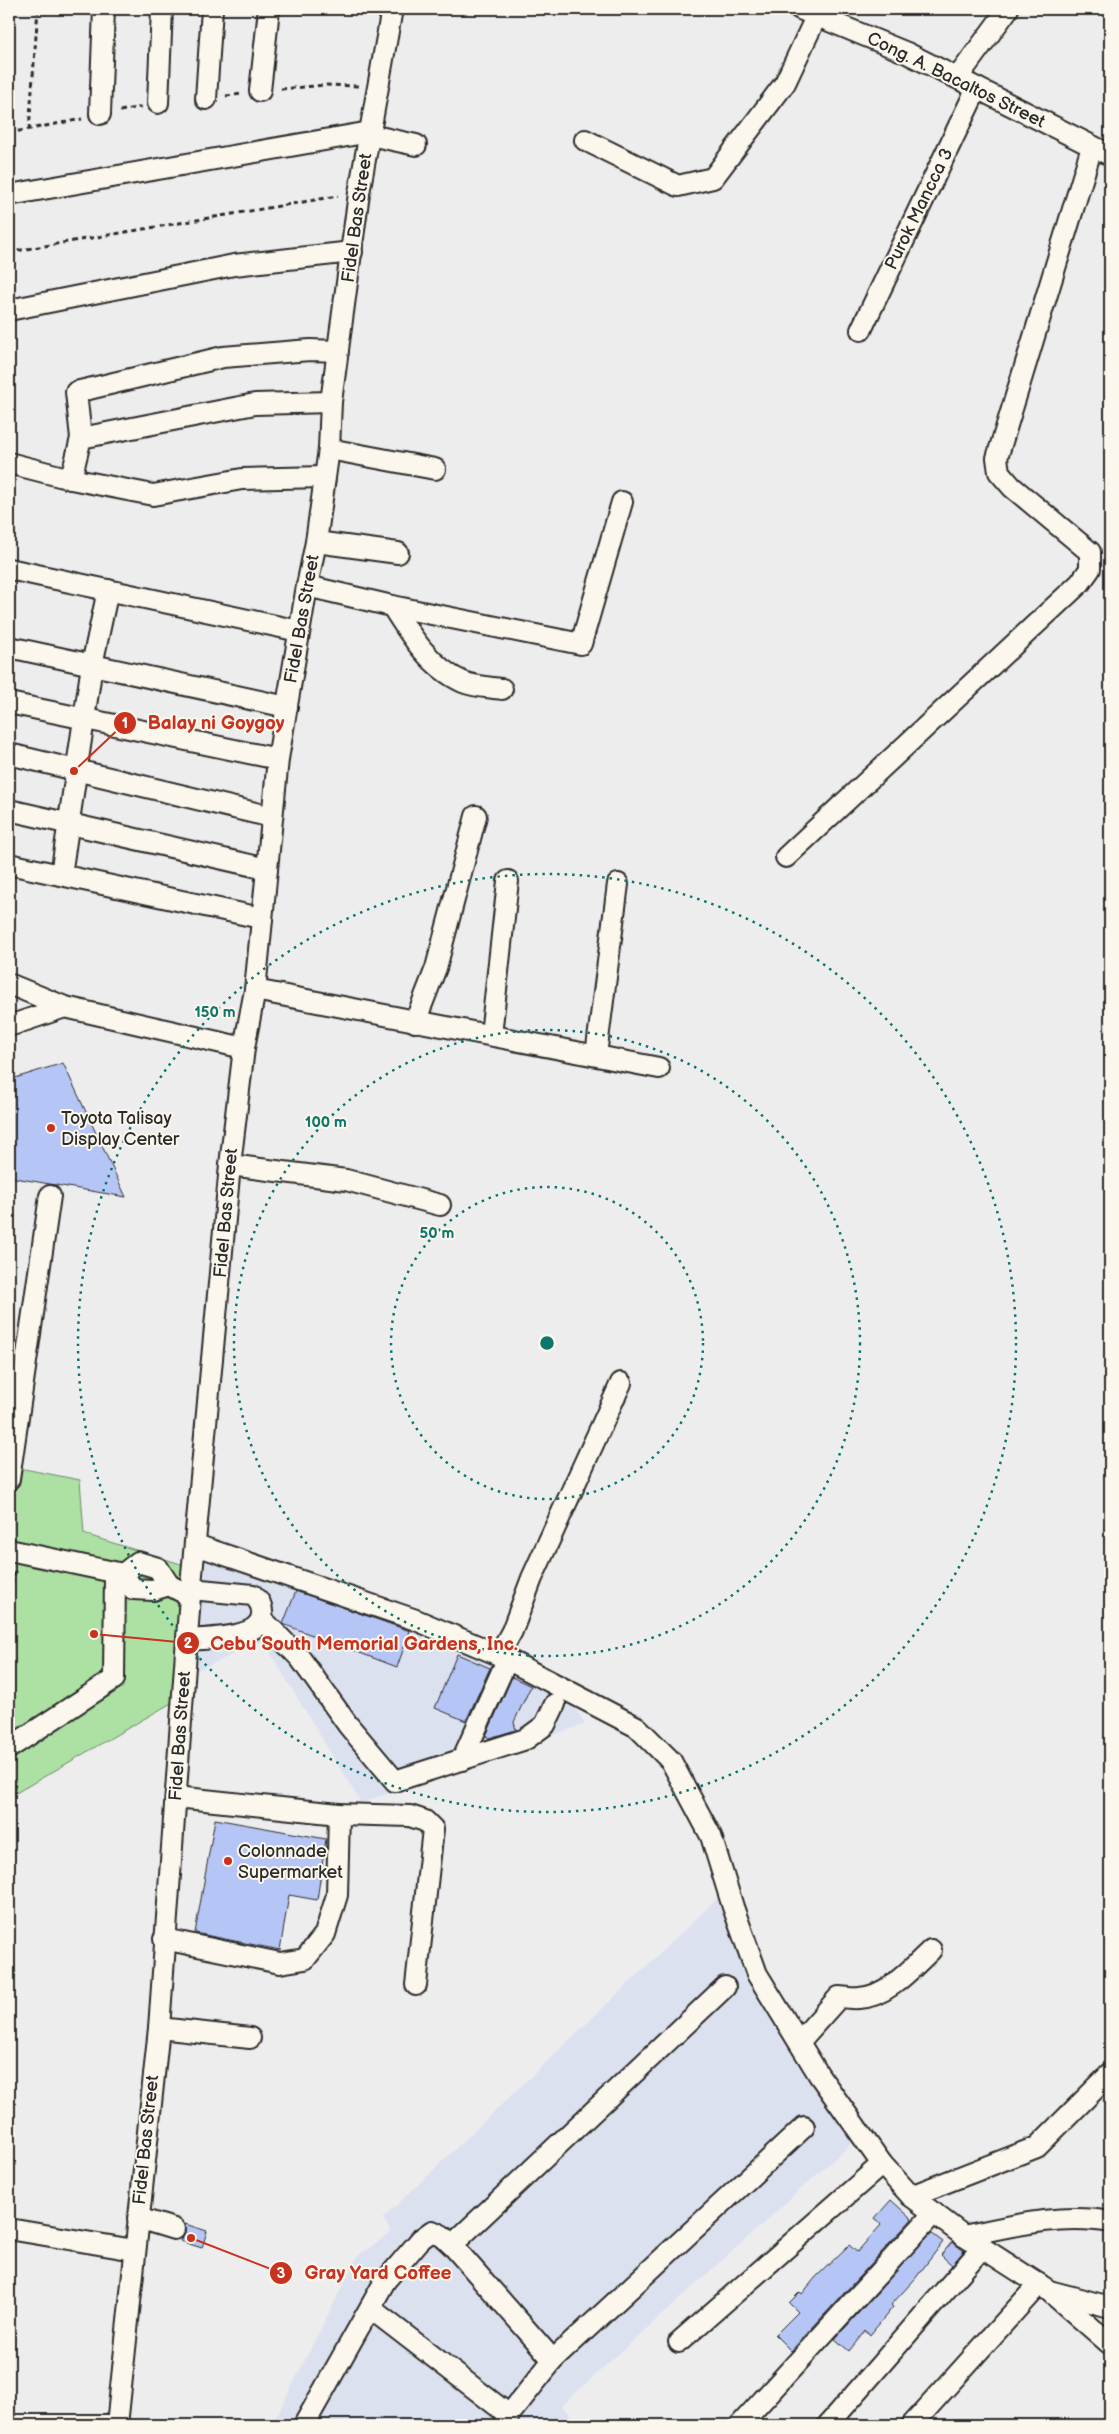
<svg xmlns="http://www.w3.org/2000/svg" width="1119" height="2434" viewBox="0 0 1119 2434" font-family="'Balsamiq Sans',sans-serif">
	<rect width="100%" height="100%" fill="#ededee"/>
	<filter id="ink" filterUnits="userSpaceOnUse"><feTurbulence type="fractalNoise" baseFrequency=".02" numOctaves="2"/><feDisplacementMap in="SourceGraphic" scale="10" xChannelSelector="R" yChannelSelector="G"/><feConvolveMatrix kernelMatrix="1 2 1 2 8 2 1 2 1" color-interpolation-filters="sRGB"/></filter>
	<g filter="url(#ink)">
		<!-- built -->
		<g fill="#dce1f0">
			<polygon points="206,1553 381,1615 571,1701 585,1724 361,1803 263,1641 196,1671"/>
			<polygon points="719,1897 795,2061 854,2141 561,2406 581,2425 272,2425 358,2256 391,2232 383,2218"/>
		</g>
		<!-- green -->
		<polygon fill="#ade1a3" stroke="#6c8667" points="9,1466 80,1480 84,1534 184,1565 173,1702 9,1797"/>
		<!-- building -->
		<g fill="#b5c6f6" stroke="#2b2b2b">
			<polygon points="63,1063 126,1197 9,1177 9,1080"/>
			<polygon points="296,1591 410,1631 397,1667 283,1624"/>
			<polygon points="457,1654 490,1668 466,1721 435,1708"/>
			<polygon points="512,1677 531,1686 514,1722 516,1730 489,1738 486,1736"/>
			<polygon points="215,1819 326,1839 317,1900 289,1895 280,1950 195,1933"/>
			<polygon points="891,2200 912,2219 791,2351 775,2335 798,2312 789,2303 800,2292 802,2294 816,2277 849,2245 857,2252 881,2225 875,2218"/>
			<polygon points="185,2224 207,2231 202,2248 180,2241 185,2232"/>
			<polygon points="931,2233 943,2242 915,2279 891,2305 893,2307 870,2335 865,2331 849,2351 835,2339"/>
			<polygon points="952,2242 964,2251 952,2265 941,2255"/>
		</g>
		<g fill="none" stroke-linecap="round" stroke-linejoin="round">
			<defs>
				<g id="minor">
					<polyline points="800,9 907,53 1110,155"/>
					<polyline points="958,77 1008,9"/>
					<polyline points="260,91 269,9"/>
					<polyline points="206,99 212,9"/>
					<polyline points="158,103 162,9"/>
					<polyline points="100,114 104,9"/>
					<polyline points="370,135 416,145"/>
					<polyline points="585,140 678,186 713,178 785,83 816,17"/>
					<polyline points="9,195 370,132"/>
					<polyline points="9,310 234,265 352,252"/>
					<polyline points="861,330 977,88"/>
					<polyline points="81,438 76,392 223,357 310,350 338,351"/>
					<polyline points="329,449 435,469"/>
					<polyline points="9,463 71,479 153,495 242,479 325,477"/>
					<polyline points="71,479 81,438 255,404 331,402"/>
					<polyline points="316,542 398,553"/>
					<polyline points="9,569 299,631"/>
					<polyline points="307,586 392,606 581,644 622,502"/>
					<path d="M392,606C410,635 431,668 463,682C475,687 489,687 502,689"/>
					<polyline points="9,647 287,707"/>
					<polyline points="9,703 278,759"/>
					<polyline points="9,754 272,817"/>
					<polyline points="9,810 267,869"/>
					<polyline points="786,857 1080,583 1090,569 1090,552 1012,487 999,472 997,458 1092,147"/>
					<polyline points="9,864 261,918"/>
					<polyline points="61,875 92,665 108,590"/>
					<polyline points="9,984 65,1007 244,1048"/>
					<polyline points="255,990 659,1068"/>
					<polyline points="415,1022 436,968 476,816"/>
					<polyline points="9,1026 65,1007"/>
					<polyline points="491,1035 508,881"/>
					<polyline points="596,1055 618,884"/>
					<polyline points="230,1165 346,1180 440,1205"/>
					<polyline points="9,1479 50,1196"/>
					<polyline points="196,1545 416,1620 499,1655 637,1727 671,1761 711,1836 733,1907 757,1974 819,2075 882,2164 911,2196 964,2236 1048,2290 1110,2344"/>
					<polyline points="9,1550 123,1574 133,1589 153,1590 169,1585 190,1596"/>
					<polyline points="123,1574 138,1562 158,1568 169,1585"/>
					<polyline points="262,1619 300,1658 348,1725 395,1781 526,1739 545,1725 555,1704"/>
					<path d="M187,1640C206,1638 260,1640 262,1615C263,1606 259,1600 253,1595L191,1589"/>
					<polyline points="499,1655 512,1631 532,1578 621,1383"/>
					<polyline points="9,1748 114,1679 115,1573"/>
					<polyline points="462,1760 507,1660"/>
					<polyline points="176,1797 339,1814 410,1816 425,1821 433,1829 416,1985"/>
					<polyline points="164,1939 280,1963 305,1959 325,1934 337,1895 339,1814"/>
					<polyline points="159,2028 250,2038"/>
					<path d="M799,2042L839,1997C845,1997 853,1999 859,1998C887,1997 912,1968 931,1950"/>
					<polyline points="911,2196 1037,2147 1110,2074"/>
					<polyline points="138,2218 174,2229"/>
					<polyline points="9,2229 134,2250"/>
					<path d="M964,2236C1011,2226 1062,2213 1110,2222"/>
					<polyline points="452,2245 725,1987"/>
					<polyline points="1053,2292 1110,2307"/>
					<polyline points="370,2308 509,2415"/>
					<polyline points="679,2342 882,2164"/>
					<polyline points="17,2425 114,2425"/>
					<polyline points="117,2425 159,2028 190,1596 230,1165 244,1048 255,990 278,759 307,586 316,542 329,449 331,402 359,193 392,9"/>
					<polyline points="304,2425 385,2281 421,2239 432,2231 441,2235 452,2245 553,2360"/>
					<polyline points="504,2425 509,2415 553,2360 804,2127"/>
					<polyline points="740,2425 934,2213"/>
					<polyline points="828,2425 982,2248"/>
					<polyline points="912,2425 1039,2284"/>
				</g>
			</defs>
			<!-- minor casing -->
			<use href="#minor" stroke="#2b2b2b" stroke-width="24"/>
			<!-- path -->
			<g stroke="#2b2b2b" stroke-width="3" stroke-dasharray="5 4" stroke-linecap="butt">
				<polyline points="591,10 591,9"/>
				<polyline points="281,89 326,85 359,86"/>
				<polyline points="226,96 242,94"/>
				<polyline points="120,111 141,107"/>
				<polyline points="29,130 38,9"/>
				<polyline points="9,133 82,119"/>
				<polyline points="9,252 338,196"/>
				<polyline points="9,1602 15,1571"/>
			</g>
			<!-- minor -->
			<use href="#minor" stroke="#fbf7ec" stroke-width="20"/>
		</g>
	</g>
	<!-- distance rings -->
	<g fill="none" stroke="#0f766e" stroke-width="2.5" stroke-dasharray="2.5 5">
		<circle cx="547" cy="1343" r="156"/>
		<circle cx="547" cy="1343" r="313"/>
		<circle cx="547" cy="1343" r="469"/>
	</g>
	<!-- markers -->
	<g fill="#c8321e" stroke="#fbf7ec" stroke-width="2">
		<circle cx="51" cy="1128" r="5"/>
		<circle cx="228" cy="1861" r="5"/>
	</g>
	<g text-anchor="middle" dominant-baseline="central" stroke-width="4" stroke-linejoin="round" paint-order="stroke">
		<!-- street labels -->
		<g font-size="18" fill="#2b2b2b" stroke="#fbf7ec">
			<text transform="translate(956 80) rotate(26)">Cong. A. Bacaltos Street</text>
			<text transform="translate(919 209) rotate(-64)">Purok Mancca 3</text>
			<text transform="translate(357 218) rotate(-82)">Fidel Bas Street</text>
			<text transform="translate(302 619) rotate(-80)">Fidel Bas Street</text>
			<text transform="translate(226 1213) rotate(-85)">Fidel Bas Street</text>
			<text transform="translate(180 1736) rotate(-86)">Fidel Bas Street</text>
			<text transform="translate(146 2140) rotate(-84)">Fidel Bas Street</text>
		</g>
		<!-- poi labels -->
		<g font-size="18" fill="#2b2b2b" stroke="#fbf7ec" text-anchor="start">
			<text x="61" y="1118">Toyota Talisay<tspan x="61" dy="21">Display Center</tspan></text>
			<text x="238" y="1851">Colonnade<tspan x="238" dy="21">Supermarket</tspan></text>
		</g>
	</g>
	<circle cx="547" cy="1343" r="8" fill="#0f766e" stroke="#fbf7ec" stroke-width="2.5"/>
	<g font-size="15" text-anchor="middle" font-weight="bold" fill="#0f766e" stroke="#fbf7ec" stroke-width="4" stroke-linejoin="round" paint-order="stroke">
		<text x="215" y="1017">150 m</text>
		<text x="326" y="1127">100 m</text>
		<text x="437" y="1238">50 m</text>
	</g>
	<!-- callouts -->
	<path fill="none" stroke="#c8321e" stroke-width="2" d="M74 771L125 723M94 1634L188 1643M191 2238L281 2273"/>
	<g fill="#c8321e" stroke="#fbf7ec" stroke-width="2">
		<circle cx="74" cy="771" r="5"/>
		<circle cx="94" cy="1634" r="5"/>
		<circle cx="191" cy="2238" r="5"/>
		<circle cx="125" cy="723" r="12"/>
		<circle cx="188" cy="1643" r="12"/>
		<circle cx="281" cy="2273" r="12"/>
	</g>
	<g font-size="15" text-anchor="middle" font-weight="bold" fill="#fff">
		<text x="125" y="728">1</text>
		<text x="188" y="1648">2</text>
		<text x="281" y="2278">3</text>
	</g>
	<g font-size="19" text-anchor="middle" font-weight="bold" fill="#c8321e" stroke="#fbf7ec" stroke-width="4" stroke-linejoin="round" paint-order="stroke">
		<text x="216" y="729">Balay ni Goygoy</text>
		<text x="364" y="1650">Cebu South Memorial Gardens, Inc.</text>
		<text x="378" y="2279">Gray Yard Coffee</text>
	</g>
	<!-- margin -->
	<rect width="1119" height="2434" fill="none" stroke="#fbf7ec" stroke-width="30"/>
	<rect x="15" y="15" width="1089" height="2404" fill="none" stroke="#2b2b2b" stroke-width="2" filter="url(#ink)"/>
</svg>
